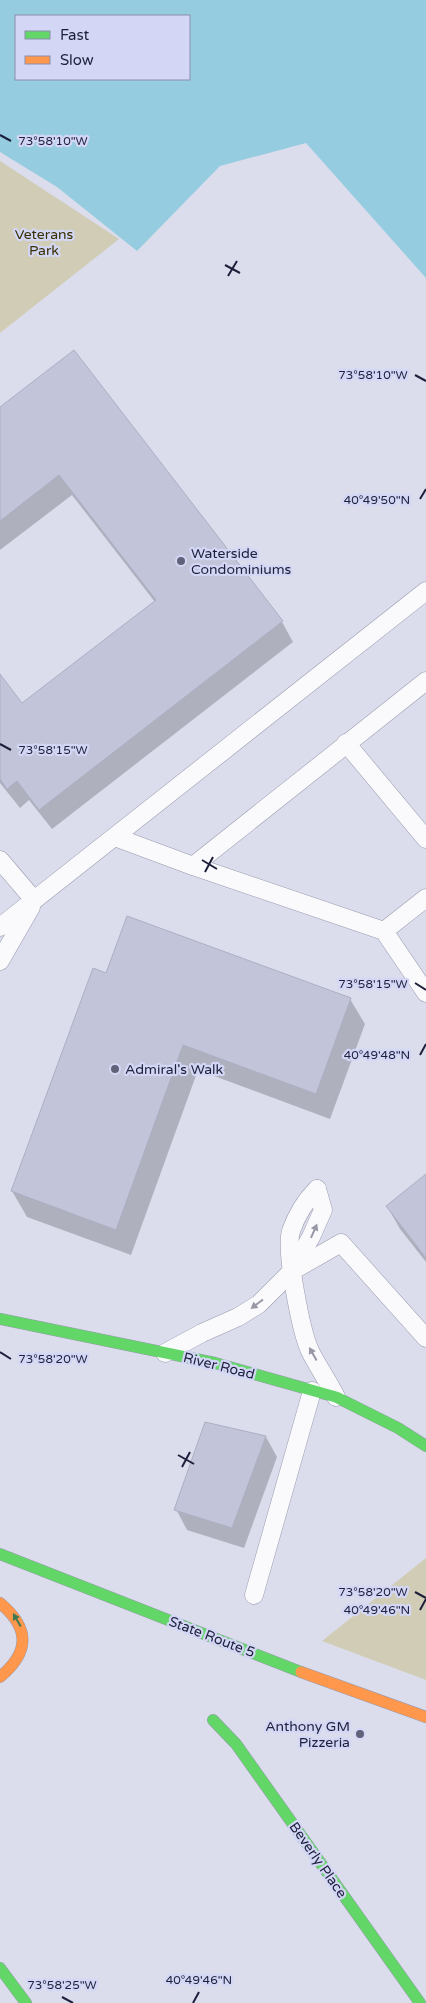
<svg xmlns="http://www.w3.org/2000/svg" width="426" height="2003" viewBox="0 0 426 2003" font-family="'Varela Round',sans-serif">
	<rect width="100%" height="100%" fill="#dbdded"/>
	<!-- green -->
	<g fill="#d1ccb5">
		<polygon points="0,161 119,239 0,333"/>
		<polygon points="426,1558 426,1680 322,1641"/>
	</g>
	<!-- water -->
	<path fill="#96cce0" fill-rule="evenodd" d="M0,0H426V278L306,143L220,166L137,251L57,187L0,152ZM189,16V79H16V16Z"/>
	<!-- shadow -->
	<g fill="#0003">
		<polygon points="0,409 282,622 293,642 52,829 29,800 20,808 0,783 0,676 22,705 155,602 72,495 0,550"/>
		<polygon points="107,974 350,999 365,1024 330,1119 198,1070 131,1255 27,1217 12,1191"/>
		<polygon points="426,1176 426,1262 400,1229 387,1206"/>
		<polygon points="206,1423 266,1437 277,1457 244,1548 187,1530 176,1509"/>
	</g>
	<!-- building -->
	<g fill="#c2c4d9" stroke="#acaec3">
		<polygon points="74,350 283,621 39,810 17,781 7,789 0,779 0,674 22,703 156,600 59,475 0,521 0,407"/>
		<polygon points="127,916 351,998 316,1094 183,1045 116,1230 11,1191 93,968 106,973"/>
		<polygon points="426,1174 426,1258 386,1206"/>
		<polygon points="205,1422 266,1436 232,1528 174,1510"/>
	</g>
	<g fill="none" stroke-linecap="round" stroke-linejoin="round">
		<defs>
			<g id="lane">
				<polyline points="346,743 426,839"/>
				<polyline points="115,837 193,866 384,931 426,993"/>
				<polyline points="0,860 34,900"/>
				<polyline points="193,866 426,681"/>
				<polyline points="0,927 426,591"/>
				<polyline points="384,931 426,898"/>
				<polyline points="0,961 31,907"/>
				<path d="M317,1189C305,1201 297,1214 291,1231C285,1250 301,1331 310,1351C318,1367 328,1381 336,1397"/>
				<polyline points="292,1270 311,1237 323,1210 317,1189"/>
				<polyline points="165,1353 202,1333 238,1317 259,1304 292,1271 341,1243 426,1338"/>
				<polyline points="254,1595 312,1391"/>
			</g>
			<g id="fast">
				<polyline points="0,1319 215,1363 336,1397 398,1428 426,1446"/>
				<polyline points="0,1554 301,1672"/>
				<polyline points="213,1720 236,1744 420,2003"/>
				<polyline points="0,1968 26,2003"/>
			</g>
			<g id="slow">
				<path d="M0,1603C30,1628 30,1652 0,1677"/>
				<polyline points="301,1672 426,1717"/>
			</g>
		</defs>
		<!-- lane casing -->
		<use href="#lane" stroke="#989aae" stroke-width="19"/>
		<!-- fast casing -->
		<use href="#fast" stroke="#989aae" stroke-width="12"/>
		<!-- slow casing -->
		<use href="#slow" stroke="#989aae" stroke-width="12"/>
		<!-- lane -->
		<use href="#lane" stroke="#fafafc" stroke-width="18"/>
		<!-- fast -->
		<use href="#fast" stroke="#63d668" stroke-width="11"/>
		<!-- slow -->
		<use href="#slow" stroke="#ff974d" stroke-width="11"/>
	</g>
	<!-- one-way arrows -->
	<defs><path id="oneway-solid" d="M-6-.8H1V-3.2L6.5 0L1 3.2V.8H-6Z" transform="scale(1.25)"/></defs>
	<g fill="#9797a5">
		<use href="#oneway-solid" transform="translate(314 1231) rotate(-66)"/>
		<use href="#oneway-solid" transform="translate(257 1304) rotate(143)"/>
		<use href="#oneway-solid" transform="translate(313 1354) rotate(-119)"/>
	</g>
	<use fill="#407a52" href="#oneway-solid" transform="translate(17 1620) rotate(-120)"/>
	<!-- ticks -->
	<path fill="none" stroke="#1e1f3b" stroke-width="2" d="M0,135L11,141M225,265L240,273M228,276L237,261M415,375L426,381M420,499L426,489M0,744L11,750M202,860L217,869M205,872L213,857M415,983L426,990M420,1055L426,1044M0,1352L11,1359M178,1455L194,1464M182,1467L190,1452M415,1592L426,1598M420,1610L426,1599M62,1997L73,2003M193,2003L199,1992"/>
	<!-- markers -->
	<g fill="#606279" stroke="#d3d7f5" stroke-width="2">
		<circle cx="181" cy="561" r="5"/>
		<circle cx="115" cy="1069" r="5"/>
		<circle cx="360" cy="1734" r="5"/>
	</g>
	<g text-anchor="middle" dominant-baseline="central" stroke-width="4.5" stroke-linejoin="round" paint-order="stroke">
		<!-- park labels -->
		<g font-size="14" fill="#383000" stroke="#d3d7f5">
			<text x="44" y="234">Veterans<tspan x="44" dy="16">Park</tspan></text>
		</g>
		<!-- poi labels -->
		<g font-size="14" fill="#1e1f3b" stroke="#d3d7f5" text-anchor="start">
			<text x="191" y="553">Waterside<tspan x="191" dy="16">Condominiums</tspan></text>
			<text x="125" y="1069">Admiral's Walk</text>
			<text x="350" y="1726" text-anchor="end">Anthony GM<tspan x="350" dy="16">Pizzeria</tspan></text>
		</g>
		<!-- street labels -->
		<g font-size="14" fill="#1e1f3b" stroke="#d3d7f5">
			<text transform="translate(219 1366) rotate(14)">River Road</text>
			<text transform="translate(212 1637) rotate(21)">State Route 5</text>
			<text transform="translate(318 1860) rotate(55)">Beverly Place</text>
		</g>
	</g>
	<g font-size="12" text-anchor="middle" fill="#1e1f3b" stroke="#d3d7f5" stroke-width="4.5" stroke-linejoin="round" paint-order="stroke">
		<text x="53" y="145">73°58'10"W</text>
		<text x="373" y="379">73°58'10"W</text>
		<text x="377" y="504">40°49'50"N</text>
		<text x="53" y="754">73°58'15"W</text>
		<text x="373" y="988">73°58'15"W</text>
		<text x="377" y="1059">40°49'48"N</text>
		<text x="53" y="1363">73°58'20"W</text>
		<text x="373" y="1596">73°58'20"W</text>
		<text x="377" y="1614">40°49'46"N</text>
		<text x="199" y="1984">40°49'46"N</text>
		<text x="62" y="1989">73°58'25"W</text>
	</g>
	<!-- legend -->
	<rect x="15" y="15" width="175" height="65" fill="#d3d7f5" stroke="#8b8dab"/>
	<rect x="25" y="31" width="25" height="8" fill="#63d668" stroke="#8b8dab"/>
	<text x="60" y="40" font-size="15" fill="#1e1f3b">Fast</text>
	<rect x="25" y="56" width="25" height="8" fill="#ff974d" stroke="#8b8dab"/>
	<text x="60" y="65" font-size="15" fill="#1e1f3b">Slow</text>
</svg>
